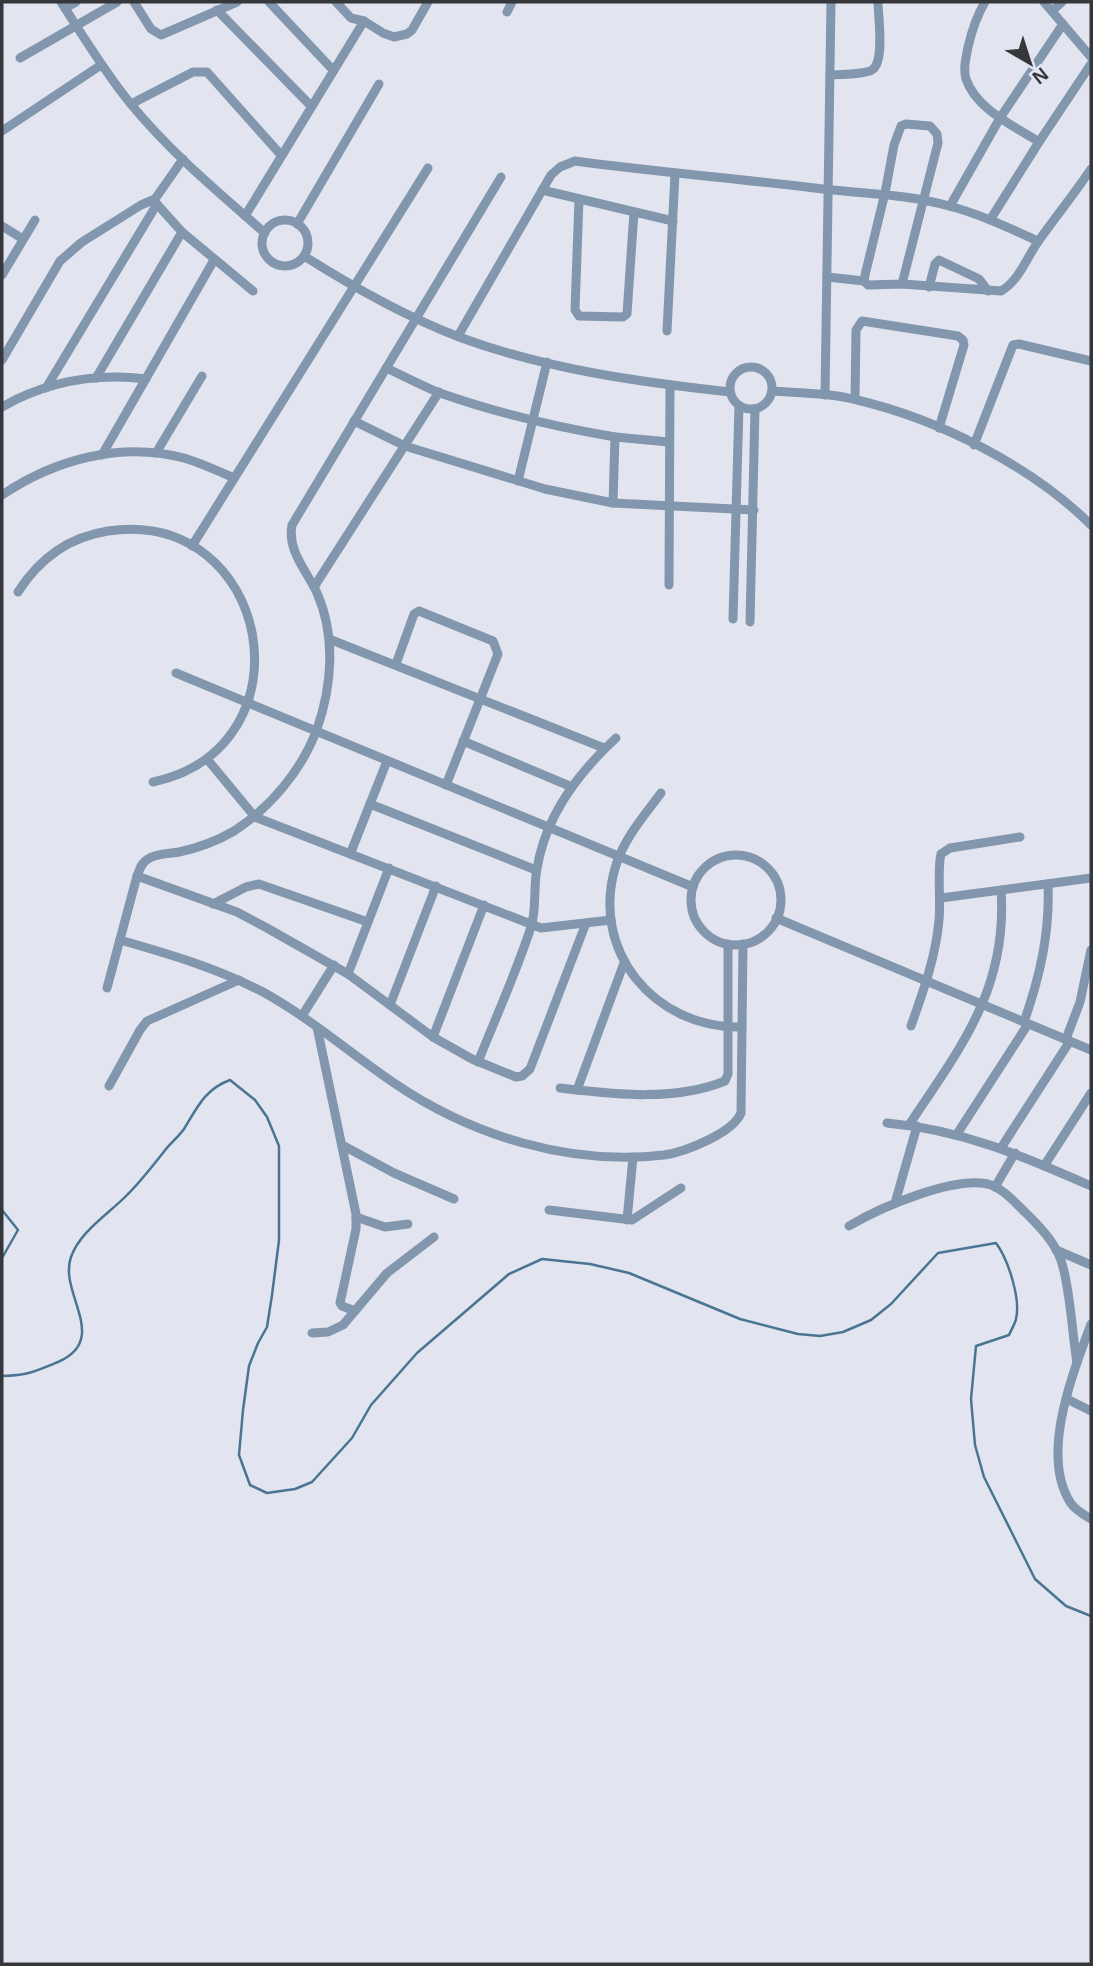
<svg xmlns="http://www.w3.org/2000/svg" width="1093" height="1966" viewBox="0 0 1093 1966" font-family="Helvetica,sans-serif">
	<rect width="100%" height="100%" fill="#e2e5ef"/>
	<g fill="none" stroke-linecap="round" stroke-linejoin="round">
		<!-- stream -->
		<g stroke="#497593" stroke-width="2.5">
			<polyline points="2,1210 18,1230 2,1258"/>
			<path d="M2,1376C28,1375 34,1372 58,1362C111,1339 58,1293 71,1257C80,1231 110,1213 128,1194C142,1180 154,1164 166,1149C172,1142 179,1136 184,1129C197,1108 205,1089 230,1080L255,1100L267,1117L279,1146V1240L272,1295L267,1327L258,1343L249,1366L243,1410L239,1455L250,1485L267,1493L295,1489L312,1482L352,1438L371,1405L417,1353L509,1274L542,1259L590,1264L629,1273L740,1319L798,1334L820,1336L843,1332L871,1320L891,1304L938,1253L996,1243C1008,1259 1021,1299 1016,1319C1015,1324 1011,1330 1009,1335L976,1346L971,1399L975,1445L984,1477L1035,1579L1066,1606L1091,1616"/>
		</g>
		<!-- street -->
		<g stroke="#8297ad" stroke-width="9">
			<path d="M61,2C83,36 104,71 130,103C169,151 218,192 265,233"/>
			<polyline points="134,2 151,29 161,35 237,2"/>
			<polyline points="269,2 333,70"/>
			<polyline points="336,2 351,18 364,21 383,33 394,37 407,34 412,30 428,2"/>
			<path d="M985,2C976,17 972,30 968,47C966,58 963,68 966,79C976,109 1014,126 1039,142"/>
			<polyline points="1044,2 1091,57"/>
			<polyline points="65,8 76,2"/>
			<polyline points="217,10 311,106"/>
			<polyline points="1052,11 1062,2"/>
			<polyline points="507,12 512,2"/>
			<polyline points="20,58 117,2"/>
			<path d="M830,75C842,74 858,75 870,71C886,66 878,17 878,2"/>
			<polyline points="131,104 193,72 207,72 281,155"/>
			<polyline points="2,131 101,65"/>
			<polyline points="542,190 673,221"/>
			<polyline points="579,199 575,310 579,316 623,317 627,314 634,212"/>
			<polyline points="155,202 182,232 253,291"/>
			<polyline points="950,206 1000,118 1063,24"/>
			<polyline points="245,216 364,21"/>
			<polyline points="990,220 1039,142 1091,64"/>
			<circle cx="285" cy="243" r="23"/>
			<polyline points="297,224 379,84"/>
			<polyline points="2,226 23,239"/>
			<path d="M304,256C353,287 404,316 459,337C545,369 639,382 730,392"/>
			<polyline points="2,275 35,220"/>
			<polyline points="827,277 864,281"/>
			<path d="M902,284L938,143L937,134L930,126L906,124L901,126L894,145L885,193L865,275L864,281L868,285L902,284L1001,291C1020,280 1027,256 1040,239C1057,215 1075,193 1091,169"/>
			<polyline points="929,287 935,264 939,260 979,279 988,291"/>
			<polyline points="667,331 675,174"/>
			<path d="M458,336L551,175L560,167L575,161C658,172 740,179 823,189C866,194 907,194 949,206C980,214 1009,228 1038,241"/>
			<polyline points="2,360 60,261 82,242 141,205 155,199 183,159"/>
			<circle cx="751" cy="388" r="21"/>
			<path d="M386,368C404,376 422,386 440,393C497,413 556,427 615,437L613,503"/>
			<polyline points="96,378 182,232"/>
			<polyline points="46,388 157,204"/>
			<path d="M772,391C800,393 830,393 857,400C938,419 1032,466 1091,525"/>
			<polyline points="825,395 831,2"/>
			<polyline points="855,399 856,330 862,321 958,336 963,340 964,345 939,428"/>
			<path d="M2,407C46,382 96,373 146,379"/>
			<polyline points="354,421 405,446 545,489 613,503 754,510"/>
			<polyline points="615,437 669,442"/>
			<polyline points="974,445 1013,345 1019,344 1091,361"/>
			<polyline points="156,453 202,376"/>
			<polyline points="102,455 214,260"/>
			<polyline points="518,481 547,362"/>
			<path d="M2,495C54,460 121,441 184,458C201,463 218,471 234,478"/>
			<polyline points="192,546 428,168"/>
			<polyline points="669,585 670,385"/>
			<polyline points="314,587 439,392"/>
			<path d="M18,592C39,559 69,537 108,531C271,507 315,747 153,782"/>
			<polyline points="733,619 739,406"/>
			<polyline points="750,622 755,409"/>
			<polyline points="329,639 604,748"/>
			<polyline points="396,664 414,614 419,611 493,641 498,654 446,785"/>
			<polyline points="176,673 693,887"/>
			<polyline points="463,741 572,787"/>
			<polyline points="207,759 255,817 541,928 611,920"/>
			<path d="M661,793C644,816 625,837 616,865C589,951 655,1029 742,1027"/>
			<polyline points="370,804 536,870"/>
			<polyline points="351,852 387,761"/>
			<circle cx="736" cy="900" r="45"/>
			<polyline points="137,876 237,912 267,928 348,974 433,1037 472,1059 516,1077 522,1076 530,1069 586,923"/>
			<polyline points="941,898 1091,878"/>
			<polyline points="213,904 246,887 259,884 368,922"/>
			<polyline points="776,918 1091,1050"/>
			<path d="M120,940C169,954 217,968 263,992C310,1018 350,1053 394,1083C472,1136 570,1166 664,1155C685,1152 733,1133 741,1113L743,944"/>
			<polyline points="348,974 389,868"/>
			<path d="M107,988L137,876C140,869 141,863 148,859C157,853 169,854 179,852C198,848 217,841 234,831C270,808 302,770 317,729C332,686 336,636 317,593C307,571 287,551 292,525L501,177"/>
			<polyline points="390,1005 436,886"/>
			<polyline points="302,1016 334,965"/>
			<path d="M1024,1022C1040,976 1050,933 1048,884"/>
			<path d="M911,1026C923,992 936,956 939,920C941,901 937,869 941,854L950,848L1020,837"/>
			<polyline points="317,1027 356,1214 356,1229 340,1303 342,1306 355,1311"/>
			<polyline points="433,1037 484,905"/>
			<polyline points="1066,1039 1080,1002 1091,950"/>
			<path d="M478,1062C496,1017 516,973 531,927C537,908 533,888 537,869C545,817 578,773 616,738"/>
			<polyline points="109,1086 140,1030 147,1021 239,980"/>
			<path d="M560,1088C613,1094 674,1102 725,1081L728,1074V944"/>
			<polyline points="577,1090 624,963"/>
			<path d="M887,1123C963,1130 1023,1156 1091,1186"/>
			<path d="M909,1125C960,1048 1008,989 1001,890"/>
			<polyline points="957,1134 1028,1024"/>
			<polyline points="342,1145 394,1173 454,1199"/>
			<polyline points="1001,1148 1070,1041"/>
			<polyline points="1044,1166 1091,1093"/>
			<polyline points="995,1187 1015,1153"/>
			<polyline points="895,1203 917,1126"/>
			<polyline points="549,1210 632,1220 681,1188"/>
			<polyline points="356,1217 385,1227 408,1224"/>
			<polyline points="627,1220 633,1157"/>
			<path d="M849,1226C879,1208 957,1174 991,1185C1005,1190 1017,1205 1028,1215C1043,1230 1058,1246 1063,1267C1071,1298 1072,1332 1077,1363"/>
			<polyline points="1056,1250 1091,1265"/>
			<path d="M1091,1324C1073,1373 1040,1454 1070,1502C1074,1509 1084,1515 1091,1519"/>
			<polyline points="312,1333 328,1332 343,1325 387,1273 434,1237"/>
			<polyline points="1067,1399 1091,1411"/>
		</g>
	</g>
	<!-- border -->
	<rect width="1093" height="1966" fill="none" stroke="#36373b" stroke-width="7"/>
	<!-- north arrow -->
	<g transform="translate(1030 63) rotate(141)" stroke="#e2e5ef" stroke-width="5" paint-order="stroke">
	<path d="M0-5L12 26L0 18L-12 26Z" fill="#36373b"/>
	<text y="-10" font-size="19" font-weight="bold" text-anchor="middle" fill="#36373b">N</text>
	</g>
</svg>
